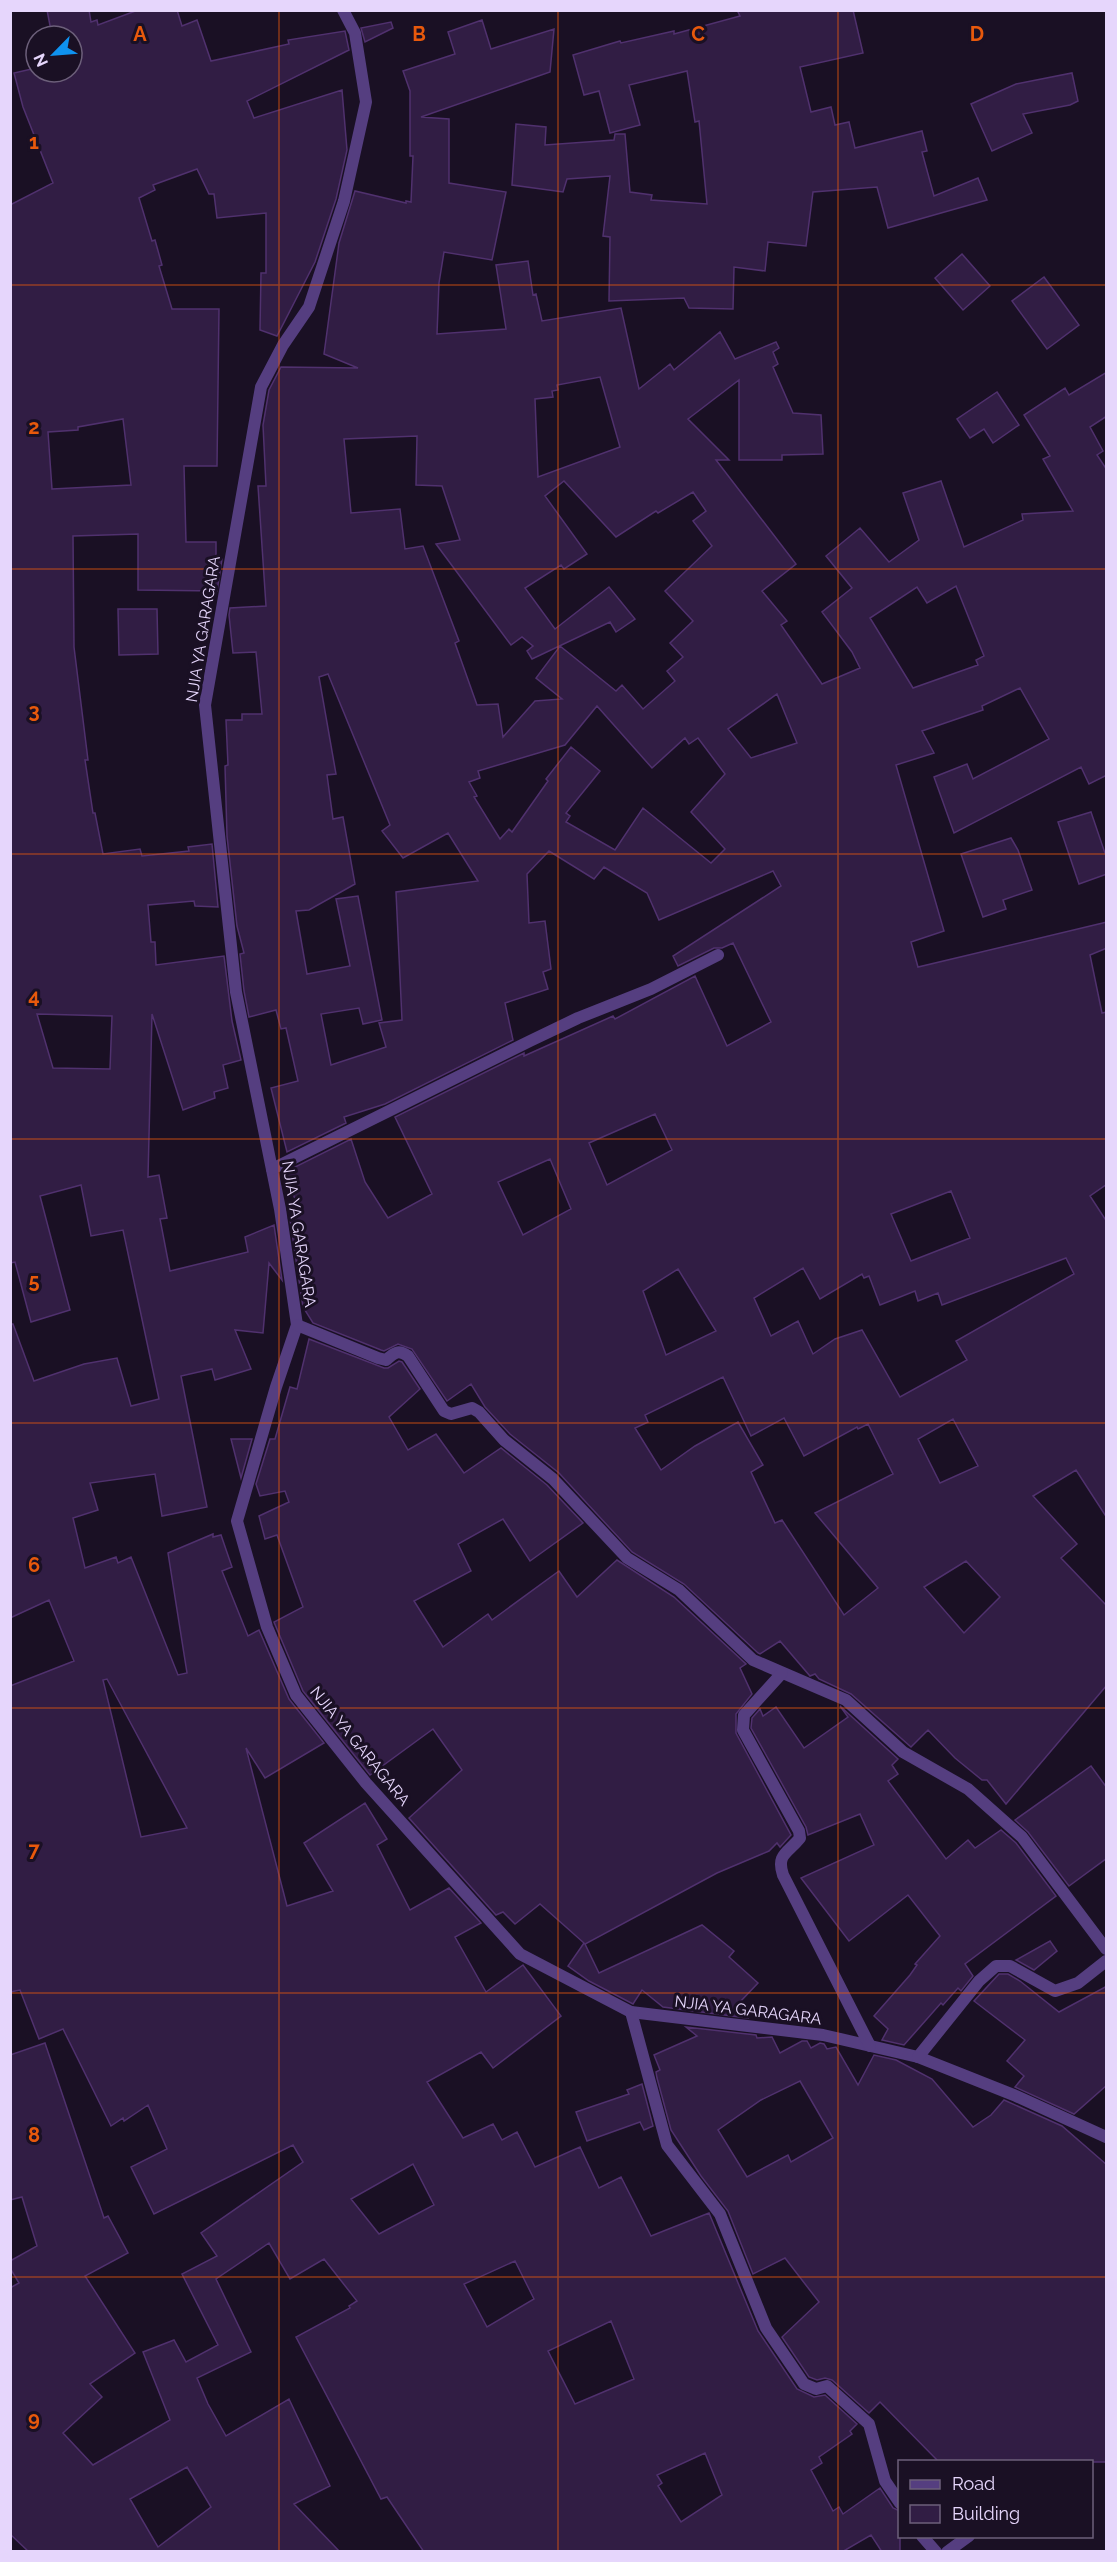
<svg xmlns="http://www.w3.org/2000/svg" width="1117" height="2562" viewBox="0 0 1117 2562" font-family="Raleway,sans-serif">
	<rect width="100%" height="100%" fill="#1a1024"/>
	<!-- building -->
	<g fill="#311d44" stroke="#50316e" stroke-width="1.5" fill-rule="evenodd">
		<path d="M47,10H89L91,22L97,20L98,25L138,10H177L182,26L197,20L211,61L289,44L288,40L345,31L349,50L247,101L254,118L342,90L347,150L336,199L315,262L277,336L260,330L261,273H266V213L217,218L214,194H209L197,169L153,185L155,190L139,198L152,241L155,240L162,265L159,266L172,309H219L217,466H184L186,542H216V559H222L217,591L138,590V534L73,536L74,647L88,760H85L93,813H95L103,854L140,849L142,856L189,851L188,847L212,844L218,907L195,906L194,901L148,905L151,942H155L156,965L224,956L232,1021L241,1060L223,1065L228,1088L214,1092L215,1098L183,1110L152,1014L148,1177L159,1175L167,1218L160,1219L170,1271L248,1252L245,1237L274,1225L282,1280L269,1263L263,1333L235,1330L251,1369L215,1380L212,1369L181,1376L207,1507L162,1516L155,1474L90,1483L98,1510L73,1518L85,1568L116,1557L118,1563L131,1557L178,1675L187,1673L168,1553L213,1534V1537L221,1535L232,1567L222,1571L248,1636L259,1630L289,1699L324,1743L265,1778L246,1748L287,1906L333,1891L304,1843L365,1803L387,1839L377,1845L410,1910L449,1888L481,1923L455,1937L486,1992L523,1965L561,2016L493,2068L481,2052L427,2082L463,2138L493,2124L502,2140L517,2132L535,2167L580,2147L599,2188L621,2177L651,2236L709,2213L758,2331L797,2389L814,2397L825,2395L857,2424L850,2431L852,2434L819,2457L822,2463L811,2470L833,2511L839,2507L843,2514L880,2488L893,2508L900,2511V2552H882L871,2535L842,2552H424L387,2497L381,2499L296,2337L350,2308L349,2306L357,2301L324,2259L290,2279L269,2243L216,2279L251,2352L197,2378L208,2404L226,2436L289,2399L330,2486L294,2504L340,2552H29L10,2534V2288L19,2283L10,2268V2261L37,2246L22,2197L10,2200V2055L45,2043L104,2218L108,2216L128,2253L85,2276L135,2353L90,2384L102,2397L63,2433L93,2465L170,2420L143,2352L174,2340L186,2362L218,2345L182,2274L217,2256L201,2233L303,2162L293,2145L154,2214L131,2167L167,2149L148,2105L124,2121L123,2118L111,2126L63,2029L39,2039L20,1990L10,1992V1686L74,1661L49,1600L10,1618V1324H13L34,1381L84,1364L117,1358L131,1406L159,1399L123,1230L91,1236L81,1185L40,1196L70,1310L31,1322L15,1262L10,1263V205L53,183L23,107L14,73L36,68V72H72V36H52ZM123,419L131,485L52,489L48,432L78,430V427ZM37,1014L112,1016L110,1069L53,1068ZM107,1679L187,1828L141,1837L103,1680ZM413,2164L434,2205L379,2234L351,2199ZM515,2261L534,2299L487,2327L464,2284ZM611,2321L634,2379L575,2404L548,2351ZM705,2453L722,2495L681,2522L658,2486L662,2483L657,2475ZM187,2467L211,2507L158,2547L130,2499Z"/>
		<polygon points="737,10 853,10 863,53 800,67 811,112 831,107 835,125 849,122 855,148 922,131 927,151 922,152 934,196 978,178 987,200 888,228 877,187 813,192 806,246 768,242 765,271 734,267 733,309 689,308 684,298 609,301 610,237 603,236 610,176 567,179 563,192 512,185 516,124 546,127 545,145 614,140 615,134 625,134 630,192 652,195 651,200 707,204 699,121 695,122 687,71 629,85 640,125 610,133 599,91 584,95 573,55 620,41 621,43 674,31 674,34 740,16"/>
		<path d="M482,20L491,49L554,29L550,72L421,117L449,119V183L506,192L492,260L444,252L439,283L437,334L506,329L496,265L528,261L533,295L536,294L542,321L621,308L639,389L670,364L674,370L720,332L735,359L776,342L779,348L773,352L778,364L773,367L793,413L821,415L823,454L782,455V460H739V380L688,419L729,460H716L796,564L762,591L787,621L781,625L822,684L860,668L852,652L822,612L852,588L826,556L860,528L889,562L919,540L903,493L941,481L964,547L1023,520L1022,514L1073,511L1043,459L1050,456L1024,415L1065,388L1069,395L1107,372V416L1090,427L1103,451L1097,455L1107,470V775L1089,784L1081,767L954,833L934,777L967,764L973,779L1049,739L1020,688L982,706L983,710L922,731L934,753L896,765L944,931L911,942L918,967L1107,922V948L1090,955L1102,1013L1107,1012V1184L1090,1196L1107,1222V1518L1076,1470L1033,1496L1077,1544L1061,1558L1107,1606V1685L1006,1804L987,1780H982L955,1758L928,1730L911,1747L851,1694L819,1679L815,1674L810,1676L780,1641L760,1654L758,1653L684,1584L632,1552L559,1473L510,1434L485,1407L471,1384L447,1401L412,1349L398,1344L384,1351L381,1350L313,1323L303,1307L290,1219L301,1215L285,1172L351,1139L365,1182L388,1218L432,1194L395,1117L524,1053V1056L613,1016L615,1019L695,976L727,1046L771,1022L733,943L722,948H714L678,966L673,956L781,886L773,871L659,920L647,893L604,867L594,879L549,851L527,874L529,923L545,921L551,969L543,972L548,989L505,1003L513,1040L385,1104L344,1117L346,1123L287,1152L271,1088L298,1081L286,1028L281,1029L276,1010L249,1017L244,991L240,954L244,953L237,926L227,836L225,766L228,765L226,720H242V714H262L256,652L233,653L229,615L230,608L266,606L258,486H266L263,425L269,390L281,367L358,368L324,354L339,243L355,191L406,203V201L411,202L413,156H410V91L403,71L455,54L448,32ZM600,377L620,447L538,477L535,399L553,397L552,391L558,390L557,385ZM417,436L416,485L442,486L460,540L436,544L511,645L522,637L533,646L527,651L532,659L610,622L616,632L635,619L609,587L555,629L525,588L561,565L564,569L587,554L545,496L564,481L616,537L656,511L658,513L693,492L706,511L693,521L712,546L665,591L693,621L670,643L683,657L667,671L675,681L643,709L622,685L616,691L560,646L536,678L562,699L535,701L503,737L498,704L477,705L455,643L459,641L423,546L405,549L400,509L351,513L344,439ZM956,586L984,656L976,660L978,665L913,688L870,618L917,587L927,603ZM328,674L390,825L382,831L403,858L448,833L478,881L396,892L402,1020L379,1023L386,1047L331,1065L321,1014L359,1008L363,1024L382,1020L358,896L336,899L350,966L307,974L296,911L309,910L355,884L343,817L333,819L327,775L336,774L319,677ZM777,694L797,743L751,758L728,729ZM597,706L652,768L685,738L689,744L698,738L725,774L691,812L725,849L711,863L643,808L615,850L566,822L570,816L566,813L600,771L571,747L546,779L548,781L512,832L509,829L500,839L474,797L477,796L469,782L480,778L478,771L565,745ZM655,1114L672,1150L607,1185L589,1143ZM550,1159L571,1209L523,1235L498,1182ZM951,1191L970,1238L911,1261L891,1214ZM1066,1258L1074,1274L956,1341L967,1360L900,1397L862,1330L835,1339L813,1354L798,1321L771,1336L754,1298L803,1268L820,1299L862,1274L864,1278L869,1276L880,1305L915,1291L918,1301L938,1293L942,1305ZM678,1269L716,1331L666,1355L643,1291ZM723,1377L751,1436L784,1418L804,1456L857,1427L858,1429L868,1424L893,1474L815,1513L878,1588L844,1615L782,1520L775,1523L751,1472L763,1465L738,1422L695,1446L661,1470L635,1428L648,1422L645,1415ZM953,1419L978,1466L940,1483L918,1439ZM966,1561L1000,1597L964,1633L924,1587Z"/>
		<polygon points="391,22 393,28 365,42 361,28"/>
		<polygon points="1072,73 1078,101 1070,105 1023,114 1032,133 992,151 971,104 1016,84"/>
		<polygon points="962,254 990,286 963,310 935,278"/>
		<polygon points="1044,277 1079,325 1047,349 1012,301"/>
		<polygon points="997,392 1019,425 993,443 984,429 970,438 957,419"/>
		<polygon points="118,609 157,609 158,654 119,655"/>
		<polygon points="1091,812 1107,859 1107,874 1079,884 1058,822"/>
		<polygon points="1011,838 1018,850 1032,890 1003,900 1006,909 983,917 961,854"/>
		<polygon points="309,1339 384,1368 388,1368 399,1361 402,1362 420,1389 389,1417 408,1450 436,1434 464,1473 501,1448 547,1485 583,1523 530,1561 503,1519 458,1544 471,1571 414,1601 443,1647 488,1614 492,1620 559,1571 577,1597 617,1560 674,1597 746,1664 740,1668 752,1694 736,1714 736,1733 791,1835 780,1847 777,1843 769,1851 717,1873 585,1944 599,1973 702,1925 734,1951 729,1957 758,1983 740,2002 748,2018 663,2007 642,1990 633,2004 589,1981 568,1966 584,1943 540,1904 515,1924 503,1912 496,1915 409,1818 462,1770 433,1729 370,1775 303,1691 274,1622 303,1607 277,1535 265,1539 259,1516 289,1502 285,1491 260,1496 256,1484 270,1439 275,1439 290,1387 297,1389"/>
		<polygon points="231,1439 252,1439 241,1478"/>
		<polygon points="840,1706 898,1759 892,1765 898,1774 888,1781 946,1859 968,1840 975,1848 1001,1830 1016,1843 1056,1896 965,1964 973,1976 961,1991 958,1988 943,2005 941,2003 904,2045 882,2040 888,2029 874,2016 910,1975 917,1965 915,1964 940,1936 908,1895 849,1941 801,1878 874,1845 860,1814 808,1835 806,1827 751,1728 752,1718 760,1709 763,1716 776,1707 804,1748 848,1717"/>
		<polygon points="1091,1766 1107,1788 1107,1858 1069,1886 1028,1832 1015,1820"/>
		<polygon points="1050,1941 1057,1951 1034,1970 1016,1960"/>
		<polygon points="999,1974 1008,1974 1020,1981 1059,2012 1107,1986 1107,2085 1074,2114 1015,2087 1024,2076 1007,2061 1025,2040 974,2001"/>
		<path d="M686,2027L756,2035L757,2038L772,2037L780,2053L802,2041H807L811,2048L820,2043L824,2044L827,2049L836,2047L858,2085L874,2055L896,2060L932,2079L973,2127L991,2115L1004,2100L1062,2126L1107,2165V2462H939L880,2402L869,2413L832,2380L825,2378L817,2380L809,2377L782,2337L819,2302L785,2258L753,2274L728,2211L701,2176L671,2130L657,2078L656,2072L660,2070L654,2055L697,2036ZM800,2081L833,2138L791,2162L788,2155L747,2177L718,2130L761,2100Z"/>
		<polygon points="642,2084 653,2126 644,2130 640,2122 587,2141 576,2112 629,2094 627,2090"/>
	</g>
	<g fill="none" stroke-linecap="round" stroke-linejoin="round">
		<!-- street -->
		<g stroke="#553e80" stroke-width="12">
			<polyline points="343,10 355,33 366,102 344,201 309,307 283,345 261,387 205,705 236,992 280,1209 297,1325 276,1387 237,1521 267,1627 296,1695 366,1783 520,1954 631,2012 823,2035 918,2057 1016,2096 1106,2137"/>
			<polyline points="272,1169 530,1041 578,1018 651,989 718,955"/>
			<path d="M297,1325L378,1358L386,1360C394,1353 398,1349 408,1356L444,1411L451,1414L472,1408L479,1412L504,1440L553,1479L627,1558L679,1590L753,1660L846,1700L903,1752L968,1789L1022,1837L1106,1949"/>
			<path d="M782,1673L744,1715L743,1730L799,1831L800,1838C788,1853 776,1854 783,1875L870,2046"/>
			<polyline points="631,2012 667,2145 720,2214 766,2328 804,2384 816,2389 827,2386 869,2424 885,2481 900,2503"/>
			<polyline points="918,2057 979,1981 996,1966 1010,1966 1055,1991 1078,1983 1106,1961"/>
			<polyline points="922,2536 936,2552"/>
			<polyline points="947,2552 969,2536"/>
		</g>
	</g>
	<!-- grid -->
	<path fill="none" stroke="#e8590c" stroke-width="1.5" stroke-opacity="0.55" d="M279,10V2552M558,10V2552M838,10V2552M10,285H1106M10,569H1106M10,854H1106M10,1139H1106M10,1423H1106M10,1708H1106M10,1993H1106M10,2277H1106"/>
	<g text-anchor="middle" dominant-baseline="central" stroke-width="6" stroke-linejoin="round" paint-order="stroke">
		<!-- street labels -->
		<g font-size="16" fill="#e6d6fc" stroke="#1a1024">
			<text transform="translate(203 629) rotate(-81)">NJIA YA GARAGARA</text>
			<text transform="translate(299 1234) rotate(81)">NJIA YA GARAGARA</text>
			<text transform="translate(360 1746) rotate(51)">NJIA YA GARAGARA</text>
			<text transform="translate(748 2010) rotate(7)">NJIA YA GARAGARA</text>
		</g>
	</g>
	<g font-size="20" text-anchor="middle" font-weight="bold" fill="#e8590c" stroke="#1a1024" stroke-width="6" stroke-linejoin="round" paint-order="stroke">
		<text x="140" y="41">A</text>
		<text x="419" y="41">B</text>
		<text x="698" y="41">C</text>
		<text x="977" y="41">D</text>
		<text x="34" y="149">1</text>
		<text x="34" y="434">2</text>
		<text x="34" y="718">3</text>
		<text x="34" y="1003">4</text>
		<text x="34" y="1288">5</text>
		<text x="34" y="1572">6</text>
		<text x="34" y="1857">7</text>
		<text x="34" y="2142">8</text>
		<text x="34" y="2426">9</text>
	</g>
	<!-- border -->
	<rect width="1117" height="2562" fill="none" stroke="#e6d6fc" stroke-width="24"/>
	<!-- legend -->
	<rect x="898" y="2460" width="195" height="78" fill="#1a1024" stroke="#6c5f7a" stroke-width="1.5"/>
	<rect x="910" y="2480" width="30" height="9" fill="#553e80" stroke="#6c5f7a" stroke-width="1.5"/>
	<text x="952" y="2490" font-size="18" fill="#e6d6fc">Road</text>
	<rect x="910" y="2505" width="30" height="18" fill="#311d44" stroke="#6c5f7a" stroke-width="1.5"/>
	<text x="952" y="2520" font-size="18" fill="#e6d6fc">Building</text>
	<!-- north arrow -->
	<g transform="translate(54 54) rotate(245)"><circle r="28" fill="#1a1024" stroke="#6c5f7a" stroke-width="1.5"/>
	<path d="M0-4.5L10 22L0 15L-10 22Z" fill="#0f92f0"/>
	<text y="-9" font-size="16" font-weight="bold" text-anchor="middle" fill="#e6d6fc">N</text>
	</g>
</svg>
